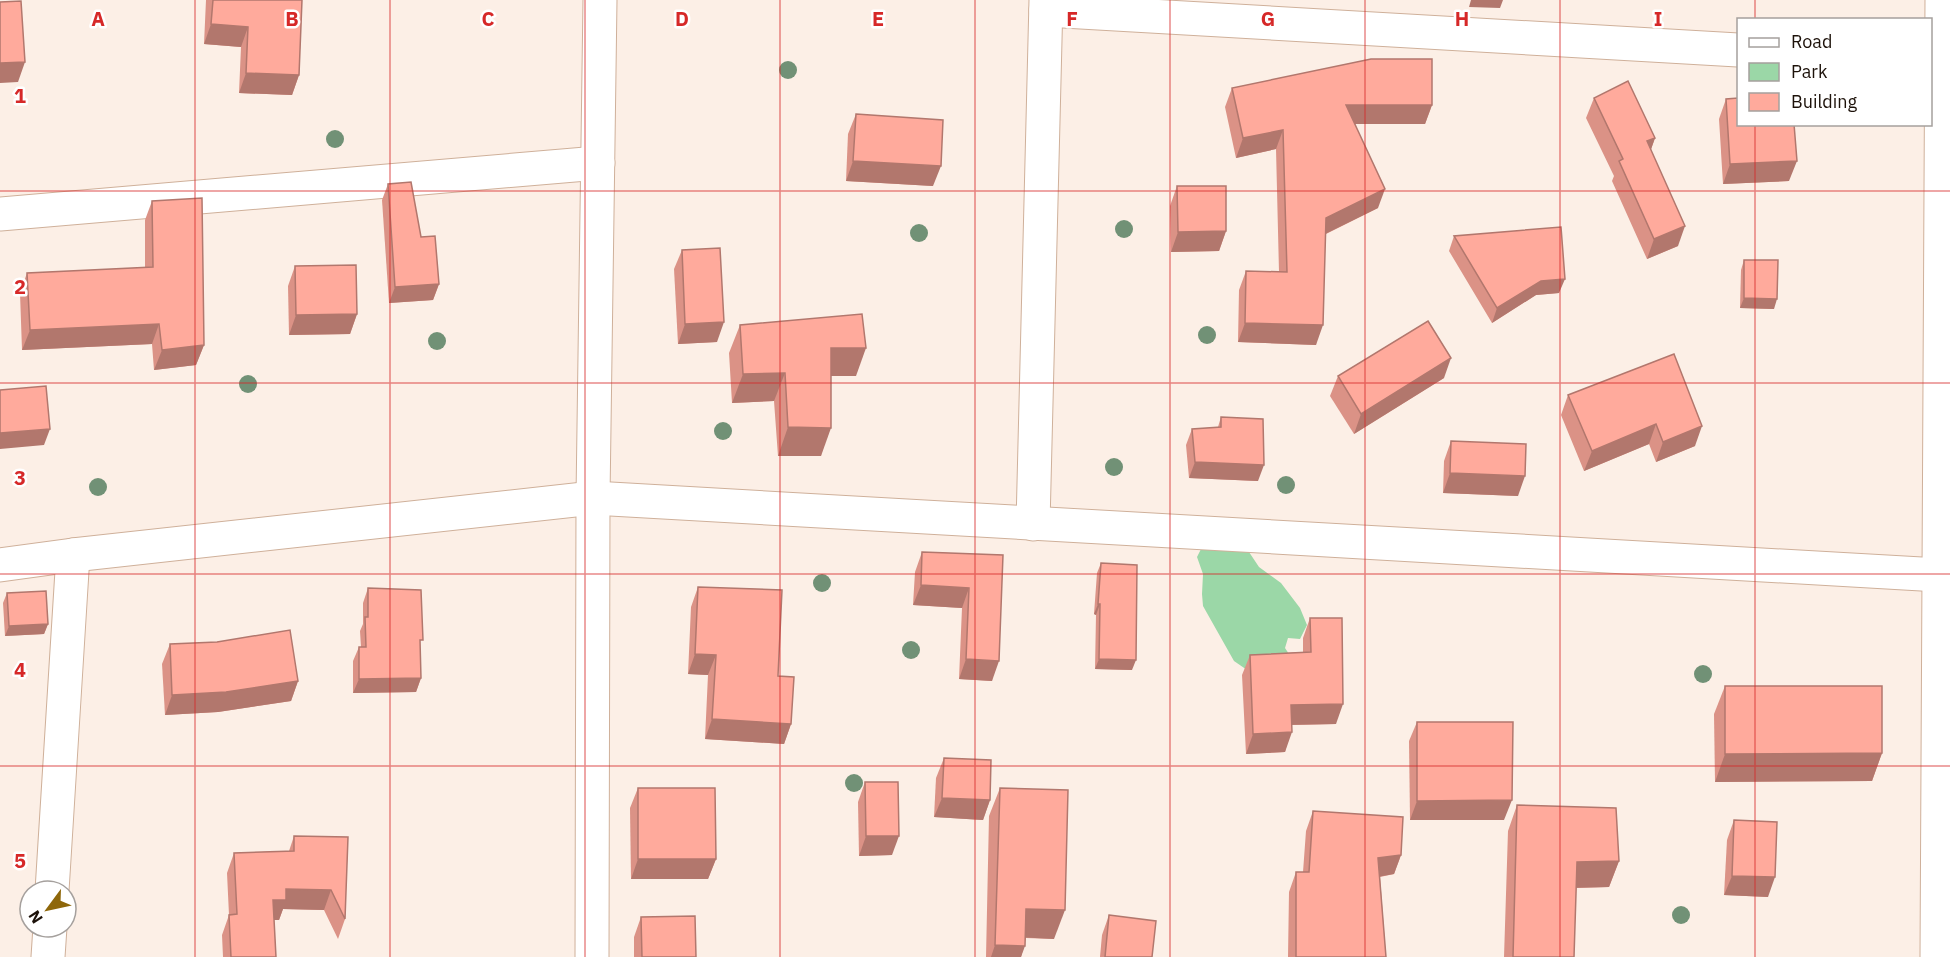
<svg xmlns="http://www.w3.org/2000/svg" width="1950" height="957" viewBox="0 0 1950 957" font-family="'IBM Plex Sans',sans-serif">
	<rect width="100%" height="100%" fill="#fcefe6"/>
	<!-- green -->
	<polygon fill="#9bd7a7" points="1204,543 1249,552 1259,567 1281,583 1300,608 1307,625 1300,639 1288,638 1285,648 1293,660 1250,672 1234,661 1203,606 1202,594 1203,574 1197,557"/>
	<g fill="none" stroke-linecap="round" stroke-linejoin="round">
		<defs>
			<g id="minor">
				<polyline points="1046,10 1738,50"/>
				<polyline points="0,214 598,163"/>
				<polyline points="1033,524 1046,0"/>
				<polyline points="0,565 73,555 593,498 1939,575"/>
				<polyline points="52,891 73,555"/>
				<polyline points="48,957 50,927"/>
				<polyline points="592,957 593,498 600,0"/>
				<polyline points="1937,957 1942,0"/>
			</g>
		</defs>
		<!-- minor casing -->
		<use href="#minor" stroke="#cfb09a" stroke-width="35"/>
		<!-- minor -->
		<use href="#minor" stroke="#fff" stroke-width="33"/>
	</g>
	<!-- trees -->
	<g fill="#719176">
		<circle cx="788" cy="70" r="9"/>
		<circle cx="335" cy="139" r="9"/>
		<circle cx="1124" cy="229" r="9"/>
		<circle cx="919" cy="233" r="9"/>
		<circle cx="1207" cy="335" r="9"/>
		<circle cx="437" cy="341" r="9"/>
		<circle cx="248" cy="384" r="9"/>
		<circle cx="723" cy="431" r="9"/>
		<circle cx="1114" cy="467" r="9"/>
		<circle cx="1286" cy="485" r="9"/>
		<circle cx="98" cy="487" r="9"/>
		<circle cx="822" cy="583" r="9"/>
		<circle cx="911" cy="650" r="9"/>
		<circle cx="1703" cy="674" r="9"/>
		<circle cx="854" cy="783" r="9"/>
		<circle cx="1681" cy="915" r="9"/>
	</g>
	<!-- wall -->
	<g fill="#db9286">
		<polygon points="206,0 302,0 299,75 292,95 239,93 241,47 204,44"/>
		<polygon points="1232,88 1432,105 1425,124 1355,124 1378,208 1326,234 1316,345 1238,342 1239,290 1246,271 1279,272 1276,149 1236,158 1225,107"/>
		<polygon points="1594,98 1655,138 1651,149 1678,246 1647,259 1612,181 1614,176 1586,118"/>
		<polygon points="1726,99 1789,181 1723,184 1719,119"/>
		<polygon points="856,114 933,186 846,181 848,134"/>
		<polygon points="388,184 421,237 439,284 433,300 389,303 382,200"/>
		<polygon points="1177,186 1226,231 1219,251 1171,252 1170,206"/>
		<polygon points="152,201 204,345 196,365 154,370 152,344 22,350 20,293 27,273 145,268 145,220"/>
		<polygon points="1454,236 1559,293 1536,295 1492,323 1449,251"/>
		<polygon points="682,250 717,342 678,344 674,269"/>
		<polygon points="1744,260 1774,309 1740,308 1741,270"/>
		<polygon points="295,266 357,314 350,334 289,335 288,286"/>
		<polygon points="740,325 856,376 831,376 821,456 778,456 774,401 732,403 729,353"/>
		<polygon points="1674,354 1695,446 1656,462 1649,444 1584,471 1561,415 1568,395"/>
		<polygon points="1338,376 1444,378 1354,434 1330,396"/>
		<polygon points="1221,417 1258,481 1189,478 1186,445 1192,429 1218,427"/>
		<polygon points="1451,441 1518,496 1443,493 1444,461"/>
		<polygon points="922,552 1003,555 992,681 959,679 962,608 913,605 915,572"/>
		<polygon points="1101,563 1132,670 1095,669 1096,615 1094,614 1097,573"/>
		<polygon points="698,587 778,676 791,724 784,744 705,739 708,675 688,674 691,607"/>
		<polygon points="368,588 420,646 421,678 416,692 353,693 353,661 359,647 361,647 360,631 363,624 363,603"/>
		<polygon points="7,593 48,624 44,634 5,636 3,603"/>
		<polygon points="1310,618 1336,724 1292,725 1285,752 1246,754 1242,675 1250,655 1303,652 1303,638"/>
		<polygon points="170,644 298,681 291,701 218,712 165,715 162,664"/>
		<polygon points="1725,686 1882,753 1872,781 1715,782 1714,714"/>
		<polygon points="1417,722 1504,820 1410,820 1409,741"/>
		<polygon points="944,758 990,800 983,820 934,817 936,778"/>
		<polygon points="865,782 892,855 859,856 858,802"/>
		<polygon points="638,788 716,859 708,879 631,879 630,808"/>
		<polygon points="1000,788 1054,939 1026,938 1021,957 986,957 989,816"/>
		<polygon points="1517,805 1619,861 1609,887 1576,888 1574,957 1504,957 1508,831"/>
		<polygon points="1313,811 1401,855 1394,874 1380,877 1386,957 1288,957 1289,892 1296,872 1303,872 1306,831"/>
		<polygon points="1734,820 1768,897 1724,895 1727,840"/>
		<polygon points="294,836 348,837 345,919 338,939 324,910 283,909 279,920 274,920 276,957 223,957 222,935 229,915 227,873 234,853 289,851"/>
		<polygon points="1109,915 1152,957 1100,957 1102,935"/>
		<polygon points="641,917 696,957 634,957 634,937"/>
	</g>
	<!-- shaded-wall -->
	<g fill="#b2776d">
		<polygon points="1471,0 1503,0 1500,8 1469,7"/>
		<polygon points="211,24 248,27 241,47 204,44"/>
		<polygon points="25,62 18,82 0,83 0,63"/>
		<polygon points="246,73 299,75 292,95 239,93"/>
		<polygon points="1346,105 1432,105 1425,124 1339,124"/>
		<polygon points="1283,130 1276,149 1236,158 1243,138"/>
		<polygon points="1655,138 1648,158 1647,141"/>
		<polygon points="853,161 941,166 933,186 846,181"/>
		<polygon points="1797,161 1789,181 1723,184 1730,164"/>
		<polygon points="1385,189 1378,208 1319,237 1326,218"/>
		<polygon points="1685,226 1678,246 1647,259 1654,239"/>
		<polygon points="1226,231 1219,251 1171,252 1178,232"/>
		<polygon points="1565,279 1559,293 1536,295 1492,323 1497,308 1541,281"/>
		<polygon points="439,284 433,300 389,303 395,287"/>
		<polygon points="1744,298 1777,299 1774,309 1740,308"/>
		<polygon points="357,314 350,334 289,335 296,315"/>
		<polygon points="724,322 717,342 678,344 685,324"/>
		<polygon points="1245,323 1323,325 1316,345 1238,342"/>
		<polygon points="159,324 152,344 22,350 30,330"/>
		<polygon points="204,345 196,365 154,370 162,350"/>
		<polygon points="831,348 866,348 856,376 821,376"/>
		<polygon points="1451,358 1444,378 1354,434 1361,414"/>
		<polygon points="785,373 774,401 732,403 743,374"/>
		<polygon points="1656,424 1649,444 1584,471 1592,451"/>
		<polygon points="1702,426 1695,446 1656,462 1663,442"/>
		<polygon points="788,427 831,428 821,456 778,456"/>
		<polygon points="50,429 44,445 0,449 0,433"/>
		<polygon points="1195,462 1264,465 1258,481 1189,478"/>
		<polygon points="1450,473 1525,476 1518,496 1443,493"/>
		<polygon points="921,585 969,588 962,608 913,605"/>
		<polygon points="1098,604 1100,604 1096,615 1094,614"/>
		<polygon points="48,624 44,634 5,636 9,626"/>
		<polygon points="695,654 716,655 708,675 688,674"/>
		<polygon points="966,659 999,661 992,681 959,679"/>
		<polygon points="1099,659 1136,660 1132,670 1095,669"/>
		<polygon points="421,678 416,692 353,693 359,679"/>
		<polygon points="298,681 291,701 218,712 165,715 172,695"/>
		<polygon points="1343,704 1336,724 1284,725 1291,705"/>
		<polygon points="712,719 791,724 784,744 705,739"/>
		<polygon points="1292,732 1285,752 1246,754 1253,734"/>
		<polygon points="1882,753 1872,781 1715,782 1725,754"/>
		<polygon points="942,798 990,800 983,820 934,817"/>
		<polygon points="1512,800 1504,820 1410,820 1417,801"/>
		<polygon points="866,836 899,836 892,855 859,856"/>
		<polygon points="1401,855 1394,874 1371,878 1378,858"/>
		<polygon points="638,859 716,859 708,879 631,879"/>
		<polygon points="1619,861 1609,887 1567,888 1577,862"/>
		<polygon points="1732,876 1775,877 1768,897 1724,895"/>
		<polygon points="286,889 331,890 324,910 283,909 279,920 266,920 273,900"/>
		<polygon points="1026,909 1065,910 1054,939 1016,937"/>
		<polygon points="995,945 1025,946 1021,957 991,957"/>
	</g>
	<!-- building -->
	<g fill="#ffaa9c" stroke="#b2776d" stroke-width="1.5">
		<polygon points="213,0 302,0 299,75 246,73 248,27 211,24"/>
		<polygon points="21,1 25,62 0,63 0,2"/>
		<polygon points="1371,59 1432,59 1432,105 1346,105 1385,189 1326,218 1323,325 1245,323 1246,271 1287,272 1283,130 1243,138 1232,88"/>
		<polygon points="1628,81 1655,138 1647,141 1685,226 1654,239 1619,161 1623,159 1594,98"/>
		<polygon points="1738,98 1738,124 1794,124 1797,161 1730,164 1726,99"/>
		<polygon points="856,114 943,120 941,166 853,161"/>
		<polygon points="411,182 421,237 435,236 439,284 395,287 388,184"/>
		<polygon points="1177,186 1226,186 1226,231 1178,232"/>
		<polygon points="202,198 204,345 162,350 159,324 30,330 27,273 153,267 152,201"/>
		<polygon points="1561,227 1565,279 1541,281 1497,308 1454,236"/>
		<polygon points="720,248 724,322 685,324 682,250"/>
		<polygon points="1744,260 1778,260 1777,299 1744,298"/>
		<polygon points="356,265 357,314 296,315 295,266"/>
		<polygon points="862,314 866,348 831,348 831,428 788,427 785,373 743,374 740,325"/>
		<polygon points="1428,321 1451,358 1361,414 1338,376"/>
		<polygon points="1674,354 1702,426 1663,442 1656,424 1592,451 1568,395"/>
		<polygon points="46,386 50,429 0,433 0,390"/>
		<polygon points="1221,417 1263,419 1264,465 1195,462 1192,429 1221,427"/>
		<polygon points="1451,441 1526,444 1525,476 1450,473"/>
		<polygon points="922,552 1003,555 999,661 966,659 969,588 921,585"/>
		<polygon points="1101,563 1137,565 1136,660 1099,659 1100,604 1098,604"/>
		<polygon points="698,587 782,590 778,676 794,677 791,724 712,719 716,655 695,654"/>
		<polygon points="368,588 421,590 423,640 420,640 421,678 359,679 359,647 366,647 365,617 368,617"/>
		<polygon points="46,591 48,624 9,626 7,593"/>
		<polygon points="1310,618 1342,618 1343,704 1291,705 1292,732 1253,734 1250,655 1311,652"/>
		<polygon points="290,630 298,681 226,692 172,695 170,644 217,642"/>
		<polygon points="1725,686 1882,686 1882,753 1725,754"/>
		<polygon points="1417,722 1513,722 1512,800 1417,801"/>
		<polygon points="944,758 991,760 990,800 942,798"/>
		<polygon points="865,782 898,782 899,836 866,836"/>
		<polygon points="638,788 715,788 716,859 638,859"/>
		<polygon points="1000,788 1068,790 1065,910 1026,909 1025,946 995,945"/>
		<polygon points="1517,805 1616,808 1619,861 1577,862 1574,957 1513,957"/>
		<polygon points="1313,811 1403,817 1401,855 1378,858 1386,957 1296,957 1296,872 1309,872"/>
		<polygon points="1734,820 1777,822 1775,877 1732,876"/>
		<polygon points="294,836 348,837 345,919 331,890 286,889 286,900 273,900 276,957 231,957 229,915 237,914 234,853 294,851"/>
		<polygon points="1109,915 1156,921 1152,957 1105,957"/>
		<polygon points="695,916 696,957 642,957 641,917"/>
	</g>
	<!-- grid -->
	<path fill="none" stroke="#d62828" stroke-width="1.5" stroke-opacity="0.55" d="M195,0V957M390,0V957M585,0V957M780,0V957M975,0V957M1170,0V957M1365,0V957M1560,0V957M1755,0V20M1755,124V957M0,191H1950M0,383H1950M0,574H1950M0,766H1950"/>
	<g font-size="20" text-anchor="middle" font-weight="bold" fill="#d62828" stroke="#fff" stroke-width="5" stroke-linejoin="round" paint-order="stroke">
		<text x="98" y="26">A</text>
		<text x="292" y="26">B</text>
		<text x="488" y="26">C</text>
		<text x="682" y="26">D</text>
		<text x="878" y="26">E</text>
		<text x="1072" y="26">F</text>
		<text x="1268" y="26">G</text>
		<text x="1462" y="26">H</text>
		<text x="1658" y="26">I</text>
		<text x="20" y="103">1</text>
		<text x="20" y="294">2</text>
		<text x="20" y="485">3</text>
		<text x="20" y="677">4</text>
		<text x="20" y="868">5</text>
	</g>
	<!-- legend -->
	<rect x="1737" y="18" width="195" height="108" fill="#ffffff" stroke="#a5a09d" stroke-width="1.5"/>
	<rect x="1749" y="38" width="30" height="9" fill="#ffffff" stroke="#a5a09d" stroke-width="1.5"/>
	<text x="1791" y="48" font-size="18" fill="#1d120a">Road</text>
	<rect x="1749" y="63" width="30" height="18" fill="#9bd7a7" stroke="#a5a09d" stroke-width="1.5"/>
	<text x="1791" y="78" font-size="18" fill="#1d120a">Park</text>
	<rect x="1749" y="93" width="30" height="18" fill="#ffaa9c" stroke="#a5a09d" stroke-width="1.5"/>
	<text x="1791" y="108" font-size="18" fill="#1d120a">Building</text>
	<!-- north arrow -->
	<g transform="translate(48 909) rotate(237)"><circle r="28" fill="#ffffff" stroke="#a5a09d" stroke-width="1.5"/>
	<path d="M0-4.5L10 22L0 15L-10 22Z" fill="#8e670a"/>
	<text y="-9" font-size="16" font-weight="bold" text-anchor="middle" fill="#1d120a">N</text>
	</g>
</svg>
